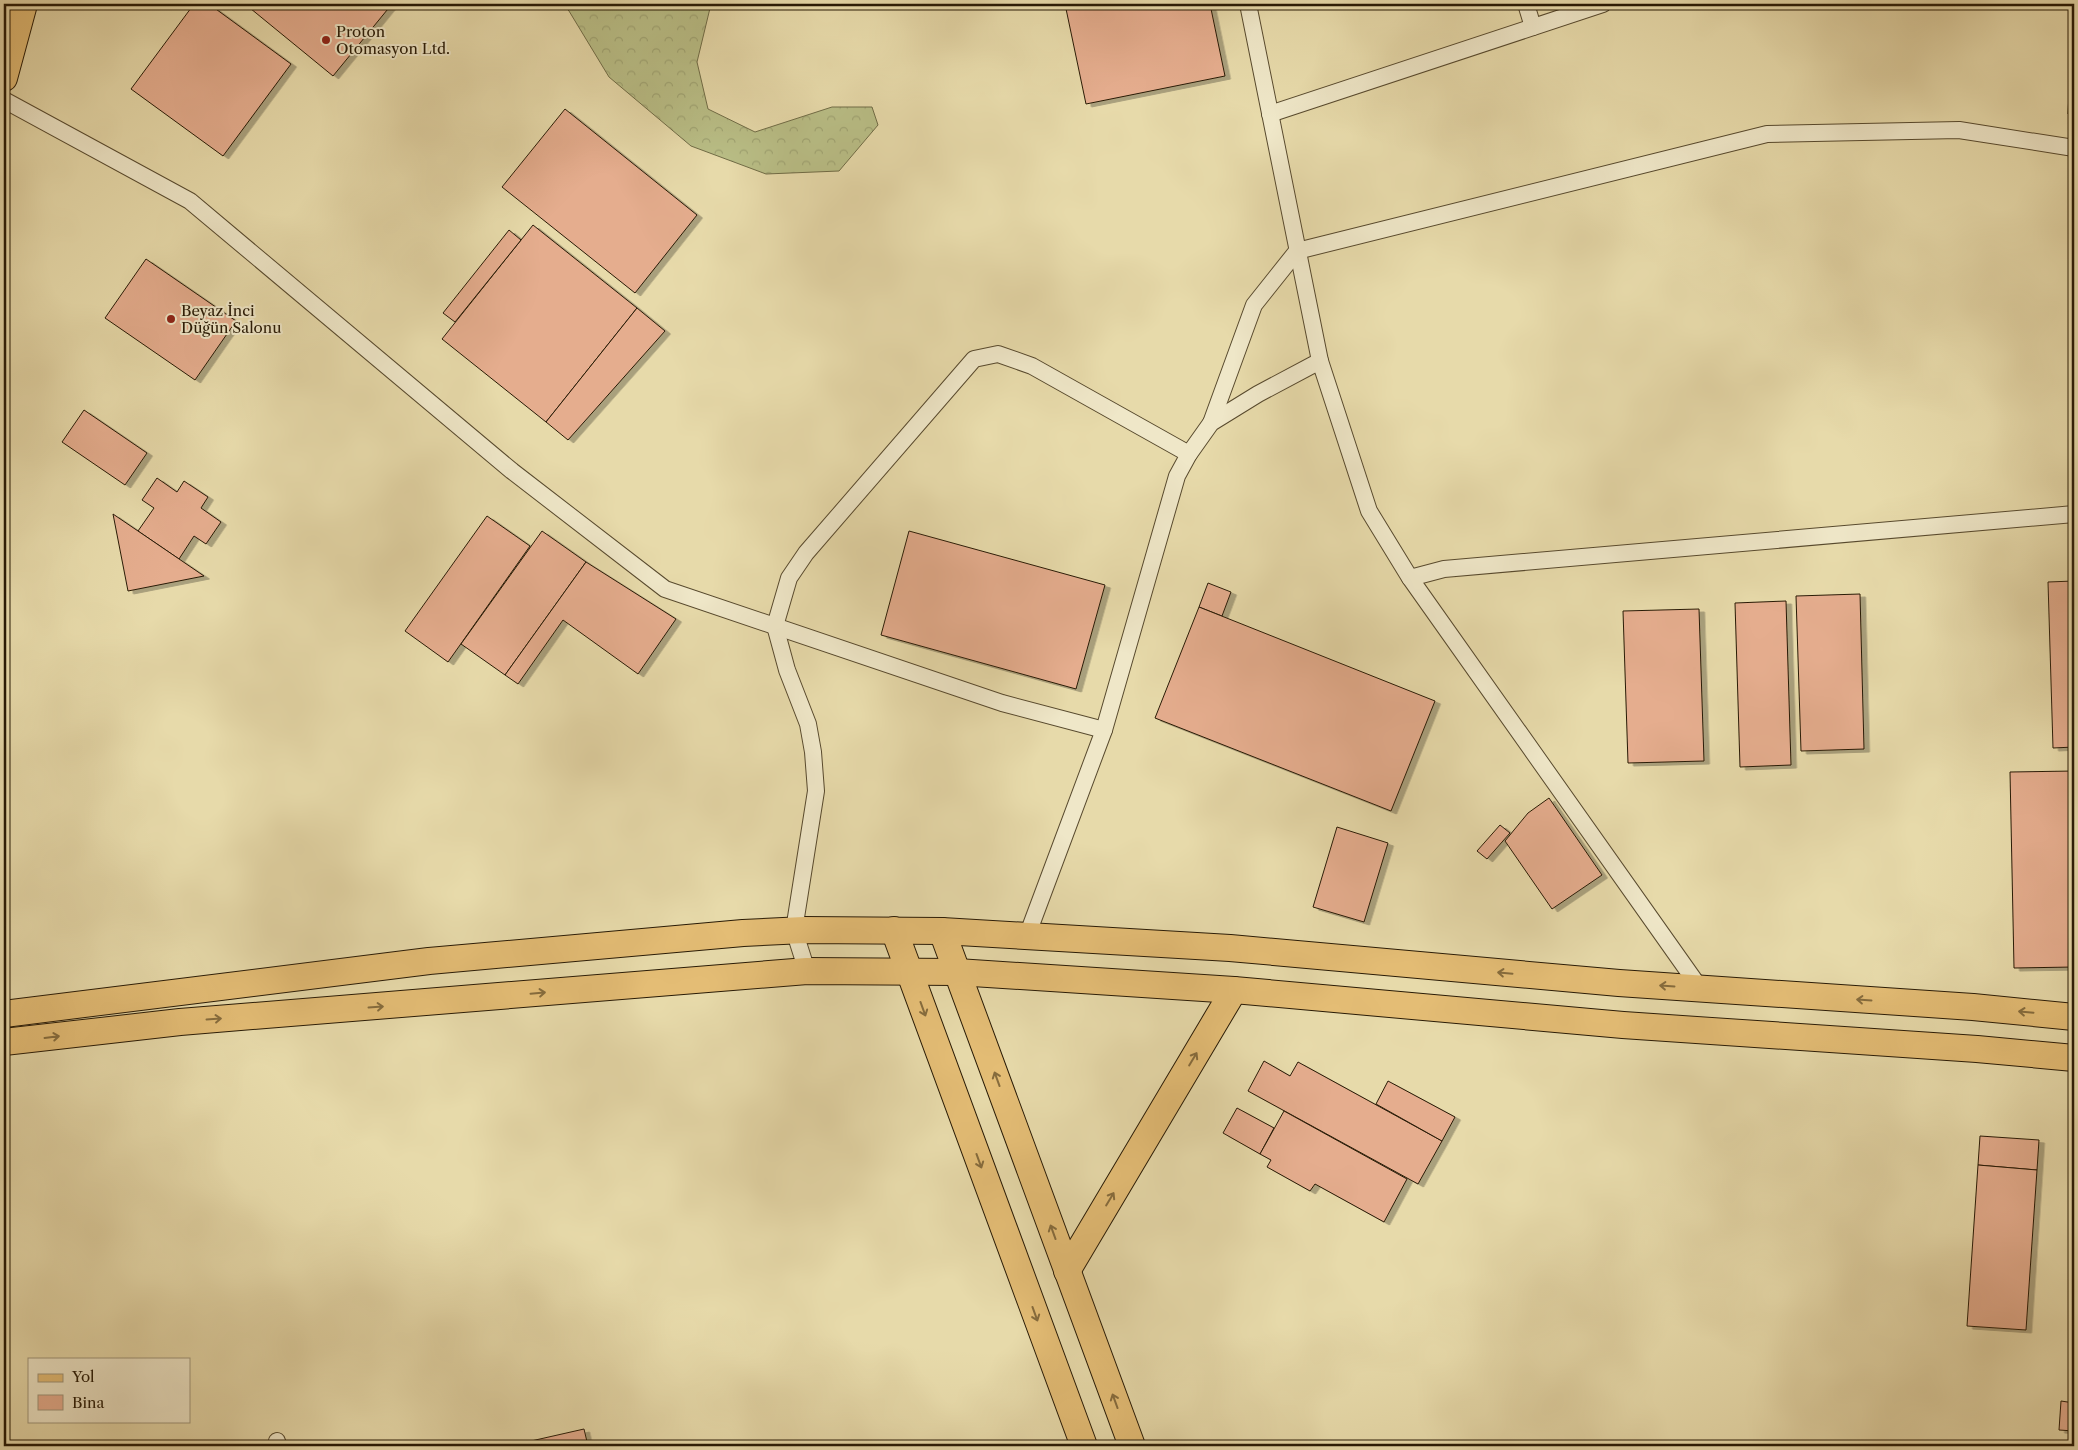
<svg xmlns="http://www.w3.org/2000/svg" width="2078" height="1450" viewBox="0 0 2078 1450" font-family="'Libre Caslon Text',serif">
	<defs>
		<pattern id="forest-crowns" width="20" height="18" patternUnits="userSpaceOnUse" patternTransform="scale(1.25)"><rect width="20" height="18" fill="#b9be86"/><path d="M2 6a3 3 0 1 1 6 0M12 15a3 3 0 1 1 6 0" fill="none" stroke="#9fa372"/></pattern>
		<filter id="shadow"><feDropShadow dx="5.5" dy="3" stdDeviation="0" flood-color="#0004"/></filter>
	</defs>
	<rect width="100%" height="100%" fill="#e7daaa"/>
	<filter id="stains"><feTurbulence type="fractalNoise" baseFrequency=".004" numOctaves="4"/><feColorMatrix values="0 0 0 0 .2 0 0 0 0 .09 0 0 0 0 .02 0 0 0 .5 -.17"/></filter>
	<radialGradient id="worn" r=".72"><stop offset=".6" stop-color="#630" stop-opacity="0"/><stop offset="1" stop-color="#630" stop-opacity=".3"/></radialGradient>
	<!-- forest -->
	<polygon fill="url(#forest-crowns)" stroke="#706c46" points="562,4 711,4 697,62 708,109 755,132 832,107 872,107 878,125 839,171 766,174 691,146 609,77 569,11"/>
	<!-- building -->
	<g fill="#e5ad8e" stroke="#281a05" filter="url(#shadow)">
		<polygon points="194,4 209,4 291,64 223,156 131,89"/>
		<polygon points="245,4 392,4 333,76"/>
		<polygon points="1065,4 1210,4 1225,76 1086,104"/>
		<polygon points="2073,4 2074,4 2074,114 2068,114"/>
		<polygon points="565,109 697,215 635,293 502,187"/>
		<polygon points="533,225 637,308 546,422 442,339"/>
		<polygon points="509,230 521,240 455,322 443,313"/>
		<polygon points="146,259 236,321 195,380 105,318"/>
		<polygon points="637,308 665,331 568,440 546,422"/>
		<polygon points="84,410 147,453 125,485 62,442"/>
		<polygon points="157,478 177,492 184,481 208,497 201,508 221,522 206,544 194,536 179,559 138,531 154,508 142,500"/>
		<polygon points="113,514 138,531 204,576 128,591"/>
		<polygon points="487,516 530,546 448,662 405,631"/>
		<polygon points="542,531 586,562 505,675 461,644"/>
		<polygon points="909,531 1105,585 1076,689 881,635"/>
		<polygon points="586,562 676,619 638,674 563,620 518,684 505,675"/>
		<polygon points="2074,581 2074,747 2053,748 2048,582"/>
		<polygon points="1208,583 1231,592 1222,616 1199,607"/>
		<polygon points="1860,594 1864,749 1801,751 1796,596"/>
		<polygon points="1786,601 1791,765 1740,767 1735,603"/>
		<polygon points="1199,607 1435,701 1391,811 1155,718"/>
		<polygon points="1699,609 1704,761 1628,763 1623,611"/>
		<polygon points="2074,771 2074,967 2014,968 2010,772"/>
		<polygon points="1549,798 1602,875 1552,909 1505,841 1528,813"/>
		<polygon points="1500,825 1510,833 1487,859 1477,851"/>
		<polygon points="1337,827 1388,843 1364,922 1313,907"/>
		<polygon points="1264,1061 1290,1076 1298,1062 1442,1141 1418,1184 1248,1091"/>
		<polygon points="1388,1081 1455,1117 1442,1141 1376,1104"/>
		<polygon points="1237,1108 1274,1128 1260,1154 1223,1133"/>
		<polygon points="1284,1111 1407,1179 1384,1222 1315,1184 1310,1191 1267,1167 1271,1160 1260,1154"/>
		<polygon points="1980,1136 2039,1140 2037,1170 1978,1165"/>
		<polygon points="1978,1165 2037,1170 2026,1330 1967,1326"/>
		<polygon points="2061,1401 2074,1403 2074,1431 2059,1430"/>
		<polygon points="584,1429 588,1446 509,1446"/>
	</g>
	<g fill="none" stroke-linecap="round" stroke-linejoin="round">
		<defs>
			<g id="street">
				<polyline points="1248,4 1320,361"/>
				<polyline points="1526,4 1533,27"/>
				<polyline points="4,100 190,201 512,471 665,589 1002,703 1104,730"/>
				<polyline points="1270,114 1603,4"/>
				<polyline points="1211,423 1254,305 1297,251 1767,134 1959,130 2074,148"/>
				<polyline points="1410,578 1444,569 2074,514"/>
				<polyline points="1027,936 1104,730 1177,476 1189,454 1211,423 1258,394 1320,361 1369,511 1410,578 1700,988"/>
				<polyline points="807,971 794,930 816,791 813,752 808,724 787,670 775,626 789,578 806,553 974,359 998,354 1032,366 1189,454"/>
				<polyline points="277,1441 278,1446"/>
			</g>
			<g id="primary">
				<polyline points="4,78 24,4"/>
				<polyline points="894,930 1084,1446"/>
				<polyline points="942,931 1132,1446"/>
				<polyline points="4,1014 429,961 743,933 804,930 942,931 1230,948 1619,983 1973,1007 2074,1017"/>
				<polyline points="4,1042 180,1022 807,971 957,972 1234,990 1623,1025 1977,1049 2074,1058"/>
				<polyline points="1067,1271 1234,990"/>
			</g>
		</defs>
		<!-- street casing -->
		<use href="#street" stroke="#584a2e" stroke-width="18"/>
		<!-- primary casing -->
		<use href="#primary" stroke="#281a05" stroke-width="28"/>
		<!-- street -->
		<use href="#street" stroke="#efe7c8" stroke-width="16"/>
		<!-- primary -->
		<use href="#primary" stroke="#e4bd75" stroke-width="26"/>
	</g>
	<!-- one-way arrows -->
	<defs><path id="oneway-shaft" d="M-6 0H5M1.5-3L5.5 0L1.5 3" fill="none" stroke-width="1.6" stroke-linecap="round" stroke-linejoin="round" transform="scale(1.25)"/></defs>
	<g stroke="#866c3d">
		<use href="#oneway-shaft" transform="translate(1505 973) rotate(-175)"/>
		<use href="#oneway-shaft" transform="translate(1667 986) rotate(-176)"/>
		<use href="#oneway-shaft" transform="translate(538 993) rotate(-5)"/>
		<use href="#oneway-shaft" transform="translate(1864 1000) rotate(-176)"/>
		<use href="#oneway-shaft" transform="translate(376 1007) rotate(-4)"/>
		<use href="#oneway-shaft" transform="translate(923 1009) rotate(70)"/>
		<use href="#oneway-shaft" transform="translate(2026 1012) rotate(-175)"/>
		<use href="#oneway-shaft" transform="translate(214 1019) rotate(-4)"/>
		<use href="#oneway-shaft" transform="translate(52 1037) rotate(-7)"/>
		<use href="#oneway-shaft" transform="translate(1193 1059) rotate(-59)"/>
		<use href="#oneway-shaft" transform="translate(997 1079) rotate(-110)"/>
		<use href="#oneway-shaft" transform="translate(979 1161) rotate(70)"/>
		<use href="#oneway-shaft" transform="translate(1110 1199) rotate(-59)"/>
		<use href="#oneway-shaft" transform="translate(1053 1232) rotate(-110)"/>
		<use href="#oneway-shaft" transform="translate(1035 1314) rotate(70)"/>
		<use href="#oneway-shaft" transform="translate(1115 1401) rotate(-110)"/>
	</g>
	<!-- markers -->
	<g fill="#8f2418" stroke="#efe7c8" stroke-width="2">
		<circle cx="326" cy="40" r="5"/>
		<circle cx="171" cy="319" r="5"/>
	</g>
	<g text-anchor="middle" dominant-baseline="central" stroke-width="4" stroke-linejoin="round" paint-order="stroke">
		<!-- poi labels -->
		<g font-size="15" fill="#281a05" stroke="#efe7c8" text-anchor="start">
			<text x="336" y="31">Proton<tspan x="336" dy="17">Otomasyon Ltd.</tspan></text>
			<text x="181" y="310">Beyaz İnci<tspan x="181" dy="17">Düğün Salonu</tspan></text>
		</g>
	</g>
	<!-- margin -->
	<rect width="2078" height="1450" fill="none" stroke="#e7daaa" stroke-width="20"/>
	<rect x="5" y="5" width="2068" height="1440" fill="none" stroke="#281a05" stroke-width="2.5"/>
	<rect x="10" y="10" width="2058" height="1430" fill="none" stroke="#281a05"/>
	<!-- legend -->
	<rect x="28" y="1358" width="162" height="65" fill="#efe7c8" stroke="#9f957a"/>
	<rect x="38" y="1374" width="25" height="8" fill="#e4bd75" stroke="#9f957a"/>
	<text x="72" y="1382" font-size="15" fill="#281a05">Yol</text>
	<rect x="38" y="1395" width="25" height="15" fill="#e5ad8e" stroke="#9f957a"/>
	<text x="72" y="1408" font-size="15" fill="#281a05">Bina</text>
	<rect width="100%" height="100%" filter="url(#stains)"/>
	<rect width="100%" height="100%" fill="url(#worn)"/>
</svg>
